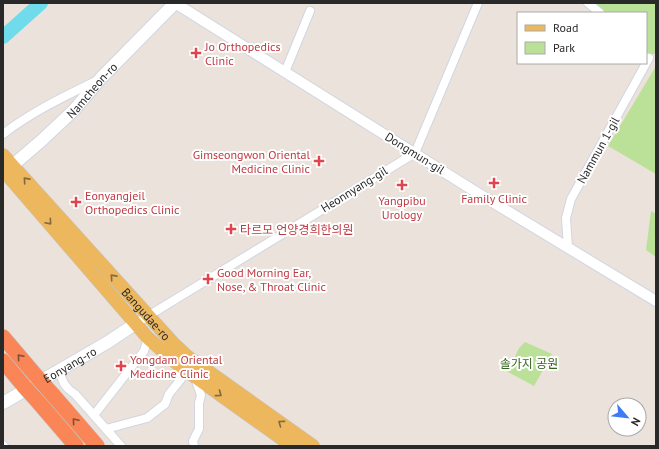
<svg xmlns="http://www.w3.org/2000/svg" width="659" height="449" viewBox="0 0 659 449" font-family="'PT Sans','Noto Sans KR',sans-serif">
	<rect width="100%" height="100%" fill="#ebe2db"/>
	<!-- park -->
	<g fill="#bbe199">
		<polygon points="593,3 656,3 656,54 649,54 646,51 646,13 603,13"/>
		<polygon points="656,66 656,174 608,146"/>
		<polygon points="651,211 656,214 656,257 646,250"/>
		<polygon points="525,342 552,354 534,386 508,372 519,348"/>
	</g>
	<g fill="none" stroke-linecap="round" stroke-linejoin="round">
		<!-- river -->
		<polyline stroke="#70dceb" stroke-width="14" points="3,37 41,3"/>
		<defs>
			<g id="minor">
				<polyline points="588,3 600,13"/>
				<polyline points="285,72 310,11"/>
				<path d="M3,134C32,112 63,97 96,81"/>
				<polyline points="568,248 566,218 571,199 649,58"/>
				<polyline points="135,324 415,153 478,3"/>
				<path d="M59,370C63,382 64,387 75,394L121,446"/>
				<polyline points="94,415 144,351 148,338"/>
				<polyline points="106,429 147,418 165,404 169,394 181,379 180,366"/>
				<polyline points="3,445 4,446"/>
				<polyline points="194,446 193,441 199,429 199,403 201,395 195,378"/>
			</g>
			<polyline id="tertiary" points="175,3 476,192 656,301"/>
			<g id="secondary">
				<path id="s1" d="M6,171L41,141L74,110L101,78L175,3"/>
				<path id="s2" d="M3,403L108,342L135,324"/>
			</g>
			<g id="primary">
				<path id="s3" d="M3,155L173,343L188,357L313,446"/>
				<polyline points="3,170 148,338 180,366 292,446"/>
			</g>
			<g id="motorway">
				<polyline points="3,337 37,377"/>
				<polyline points="3,361 23,385"/>
				<polyline points="53,395 97,446"/>
				<polyline points="40,404 76,446"/>
			</g>
		</defs>
		<!-- minor casing -->
		<use href="#minor" stroke="#d0d6e2" stroke-width="10"/>
		<!-- tertiary casing -->
		<use href="#tertiary" stroke="#d0d6e2" stroke-width="12"/>
		<!-- secondary casing -->
		<use href="#secondary" stroke="#d0d6e2" stroke-width="14"/>
		<!-- primary casing -->
		<use href="#primary" stroke="#c3c3c3" stroke-width="14"/>
		<!-- motorway casing -->
		<use href="#motorway" stroke="#c3c3c3" stroke-width="16"/>
		<!-- minor -->
		<use href="#minor" stroke="#fff" stroke-width="8"/>
		<!-- tertiary -->
		<use href="#tertiary" stroke="#fff" stroke-width="10"/>
		<!-- secondary -->
		<use href="#secondary" stroke="#fff" stroke-width="12"/>
		<!-- primary -->
		<use href="#primary" stroke="#edb75e" stroke-width="13"/>
		<!-- motorway -->
		<use href="#motorway" stroke="#fa8657" stroke-width="15"/>
		<defs>
			<g id="motorway-bridge">
				<polyline points="37,377 53,395"/>
				<polyline points="23,385 40,404"/>
			</g>
		</defs>
		<!-- motorway-bridge casing -->
		<use href="#motorway-bridge" stroke="#c3c3c3" stroke-width="16" stroke-linecap="butt"/>
		<!-- motorway-bridge -->
		<use href="#motorway-bridge" stroke="#fa8657" stroke-width="15"/>
	</g>
	<!-- one-way arrows -->
	<defs><path id="oneway-chevron" d="M-2-3.5L2.5 0L-2 3.5" fill="none" stroke-width="1.6" stroke-linecap="round" stroke-linejoin="round"/></defs>
	<g stroke="#816941">
		<use href="#oneway-chevron" transform="translate(26 180) rotate(-132)"/>
		<use href="#oneway-chevron" transform="translate(49 222) rotate(49)"/>
		<use href="#oneway-chevron" transform="translate(113 277) rotate(-132)"/>
		<use href="#oneway-chevron" transform="translate(219 394) rotate(36)"/>
		<use href="#oneway-chevron" transform="translate(281 423) rotate(-144)"/>
	</g>
	<g stroke="#7d4e3b">
		<use href="#oneway-chevron" transform="translate(20 357) rotate(-131)"/>
		<use href="#oneway-chevron" transform="translate(75 421) rotate(-130)"/>
	</g>
	<!-- markers -->
	<g fill="#e0444e" stroke="#fff" stroke-width="1.5">
		<path d="M194 47h4v4h4v4h-4v4h-4v-4h-4v-4h4z"/>
		<path d="M317 155h4v4h4v4h-4v4h-4v-4h-4v-4h4z"/>
		<path d="M492 177h4v4h4v4h-4v4h-4v-4h-4v-4h4z"/>
		<path d="M400 179h4v4h4v4h-4v4h-4v-4h-4v-4h4z"/>
		<path d="M74 196h4v4h4v4h-4v4h-4v-4h-4v-4h4z"/>
		<path d="M229 223h4v4h4v4h-4v4h-4v-4h-4v-4h4z"/>
		<path d="M206 273h4v4h4v4h-4v4h-4v-4h-4v-4h4z"/>
		<path d="M119 360h4v4h4v4h-4v4h-4v-4h-4v-4h4z"/>
	</g>
	<g text-anchor="middle" dominant-baseline="central" stroke-width="4" stroke-linejoin="round" paint-order="stroke">
		<!-- health labels -->
		<g font-size="12" fill="#be3a42" stroke="#fff" text-anchor="start">
			<text x="205" y="46">Jo Orthopedics<tspan x="205" dy="14">Clinic</tspan></text>
			<text x="310" y="154" text-anchor="end">Gimseongwon Oriental<tspan x="310" dy="14">Medicine Clinic</tspan></text>
			<text x="85" y="195">Eonyangjeil<tspan x="85" dy="14">Orthopedics Clinic</tspan></text>
			<text x="494" y="198" text-anchor="middle">Family Clinic</text>
			<text x="402" y="200" text-anchor="middle">Yangpibu<tspan x="402" dy="14">Urology</tspan></text>
			<text x="240" y="229">타르모 언양경희한의원</text>
			<text x="217" y="272">Good Morning Ear,<tspan x="217" dy="14">Nose, &amp; Throat Clinic</tspan></text>
			<text x="130" y="359">Yongdam Oriental<tspan x="130" dy="14">Medicine Clinic</tspan></text>
		</g>
		<!-- street labels -->
		<g font-size="12" fill="#292929" stroke="#fff">
			<text stroke="none"><textPath href="#s1" startOffset="118">Namcheon-ro</textPath></text>
			<text transform="translate(598 150) rotate(-61)">Nammun 1-gil</text>
			<text transform="translate(415 153) rotate(32)">Dongmun-gil</text>
			<text transform="translate(354 189) rotate(-32)">Heonnyang-gil</text>
			<text stroke="none"><textPath href="#s3" startOffset="214">Bangudae-ro</textPath></text>
			<text stroke="none"><textPath href="#s2" startOffset="77">Eonyang-ro</textPath></text>
		</g>
		<!-- park labels -->
		<g font-size="12" fill="#35641b" stroke="#fff">
			<text x="529" y="363">솔가지 공원</text>
		</g>
	</g>
	<!-- border -->
	<rect width="659" height="449" fill="none" stroke="#292929" stroke-width="8"/>
	<!-- legend -->
	<rect x="517" y="12" width="130" height="52" fill="#ffffff" stroke="#a9a9a9"/>
	<rect x="525" y="25" width="20" height="6" fill="#edb75e" stroke="#a9a9a9"/>
	<text x="553" y="32" font-size="12" fill="#292929">Road</text>
	<rect x="525" y="42" width="20" height="12" fill="#bbe199" stroke="#a9a9a9"/>
	<text x="553" y="52" font-size="12" fill="#292929">Park</text>
	<!-- north arrow -->
	<g transform="translate(627 417) rotate(118)"><circle r="19" fill="#ffffff" stroke="#a9a9a9"/>
	<path d="M0-3L7 15L0 10L-7 15Z" fill="#3e7af5"/>
	<text y="-6" font-size="11" font-weight="bold" text-anchor="middle" fill="#292929">N</text>
	</g>
</svg>
